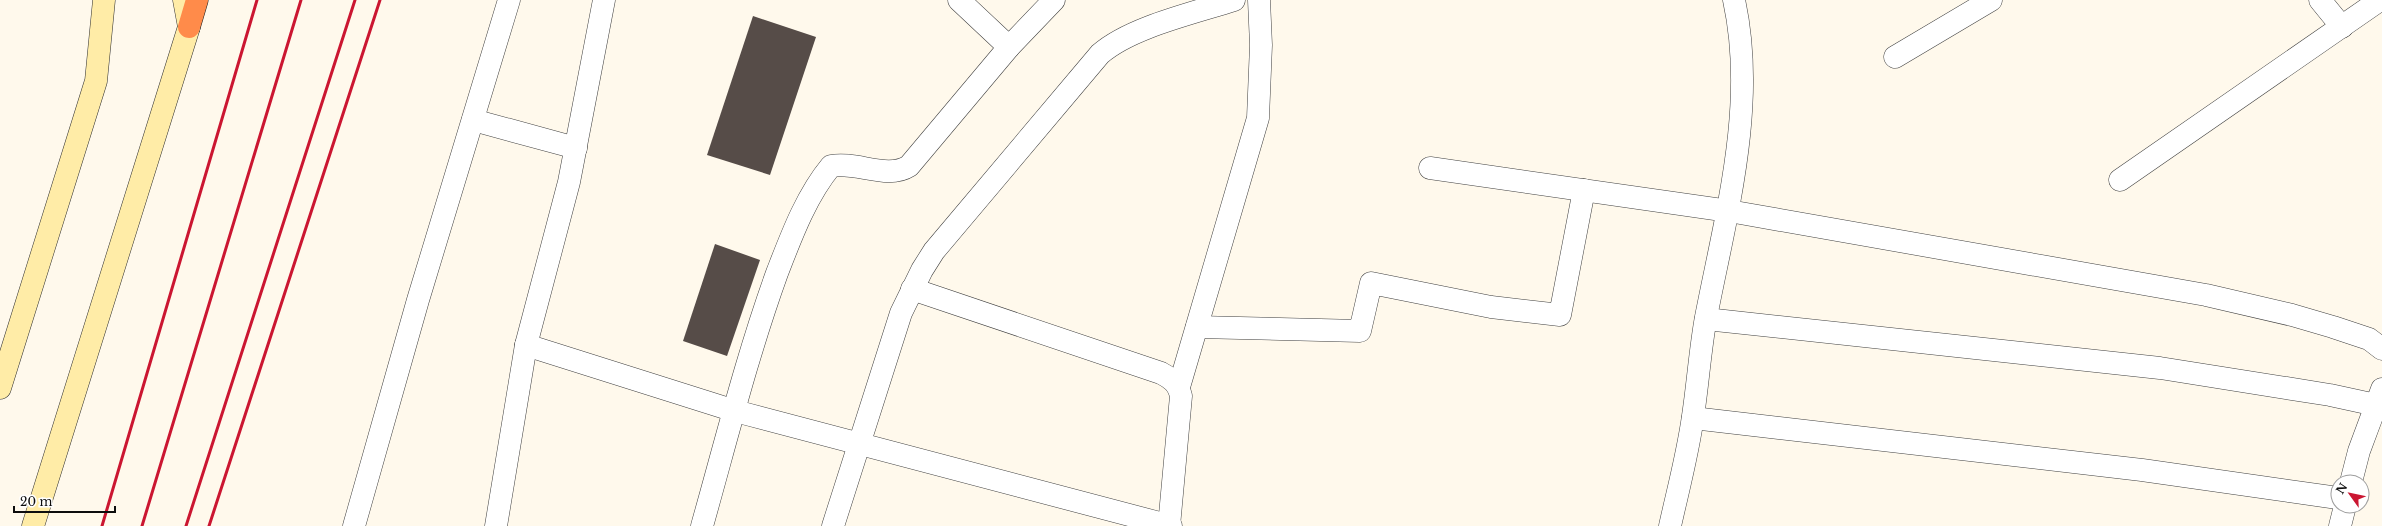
<svg xmlns="http://www.w3.org/2000/svg" width="2382" height="526" viewBox="0 0 2382 526" font-family="'Libre Baskerville',serif">
	<rect width="100%" height="100%" fill="#fff9ec"/>
	<!-- building -->
	<g fill="#564c48">
		<polygon points="753,16 816,37 770,175 707,155"/>
		<polygon points="715,244 760,260 727,356 683,341"/>
	</g>
	<g fill="none" stroke-linecap="round" stroke-linejoin="round">
		<defs>
			<g id="street">
				<polyline points="959,0 1009,47"/>
				<polyline points="2320,0 2342,27"/>
				<polyline points="1895,57 1991,0"/>
				<polyline points="473,120 576,148"/>
				<polyline points="1430,168 1729,211 2206,295 2292,315 2333,327 2369,339 2382,349"/>
				<polyline points="2120,180 2380,0"/>
				<path d="M912,289L1161,373C1172,379 1178,383 1181,396L1169,526"/>
				<polyline points="1706,319 2160,368 2330,395 2376,405"/>
				<polyline points="1197,327 1360,331 1371,283 1491,307 1560,315 1584,190"/>
				<polyline points="526,345 735,411 1171,526"/>
				<polyline points="1179,387 1258,118 1261,45 1259,0"/>
				<polyline points="1693,418 2142,470 2338,498"/>
				<polyline points="2351,482 2359,451 2382,389"/>
				<polyline points="354,526 418,300 509,0"/>
				<polyline points="496,526 526,345 569,182 604,0"/>
				<path d="M702,526C726,441 747,356 777,273C791,237 806,196 831,166C857,161 887,180 909,166L1009,47L1054,0"/>
				<path d="M833,526L901,313L922,270L934,251L1100,54C1131,27 1194,13 1234,0"/>
				<path d="M1670,526C1678,490 1688,453 1693,416C1698,383 1700,350 1706,317C1726,214 1757,105 1734,0"/>
				<polyline points="2340,526 2345,506"/>
			</g>
			<g id="secondary">
				<polyline points="0,388 96,81 104,0"/>
				<polyline points="33,526 189,27 184,0"/>
			</g>
			<polyline id="highway" points="189,27 197,0"/>
		</defs>
		<!-- street casing -->
		<use href="#street" stroke="#404040" stroke-width="23"/>
		<!-- secondary casing -->
		<use href="#secondary" stroke="#2f2f2f" stroke-width="23"/>
		<!-- highway casing -->
		<use href="#highway" stroke="#1e1e1e" stroke-width="23"/>
		<!-- street -->
		<use href="#street" stroke="#fff" stroke-width="22"/>
		<!-- secondary -->
		<use href="#secondary" stroke="#ffeca7" stroke-width="22"/>
		<!-- highway -->
		<use href="#highway" stroke="#ff8b4a" stroke-width="22"/>
		<!-- rail -->
		<g stroke="#cb1631" stroke-width="3">
			<polyline points="102,526 257,0"/>
			<polyline points="142,526 301,0"/>
			<polyline points="186,526 355,0"/>
			<polyline points="209,526 380,0"/>
		</g>
	</g>
	<!-- north arrow -->
	<g transform="translate(2350 494) rotate(303)"><circle r="19" fill="#ffffff" stroke="#9e9e9e"/>
	<path d="M0-3L7 15L0 10L-7 15Z" fill="#cb1631"/>
	<text y="-6" font-size="11" font-weight="bold" text-anchor="middle" fill="#0d0d0d">N</text>
	</g>
	<!-- scale -->
	<path d="M14 506v6h101v-6" fill="none" stroke="#0d0d0d" stroke-width="2"/>
	<text x="20" y="506" font-size="12" fill="#0d0d0d" stroke="#ffffff" stroke-width="3" paint-order="stroke">20 m</text>
</svg>
